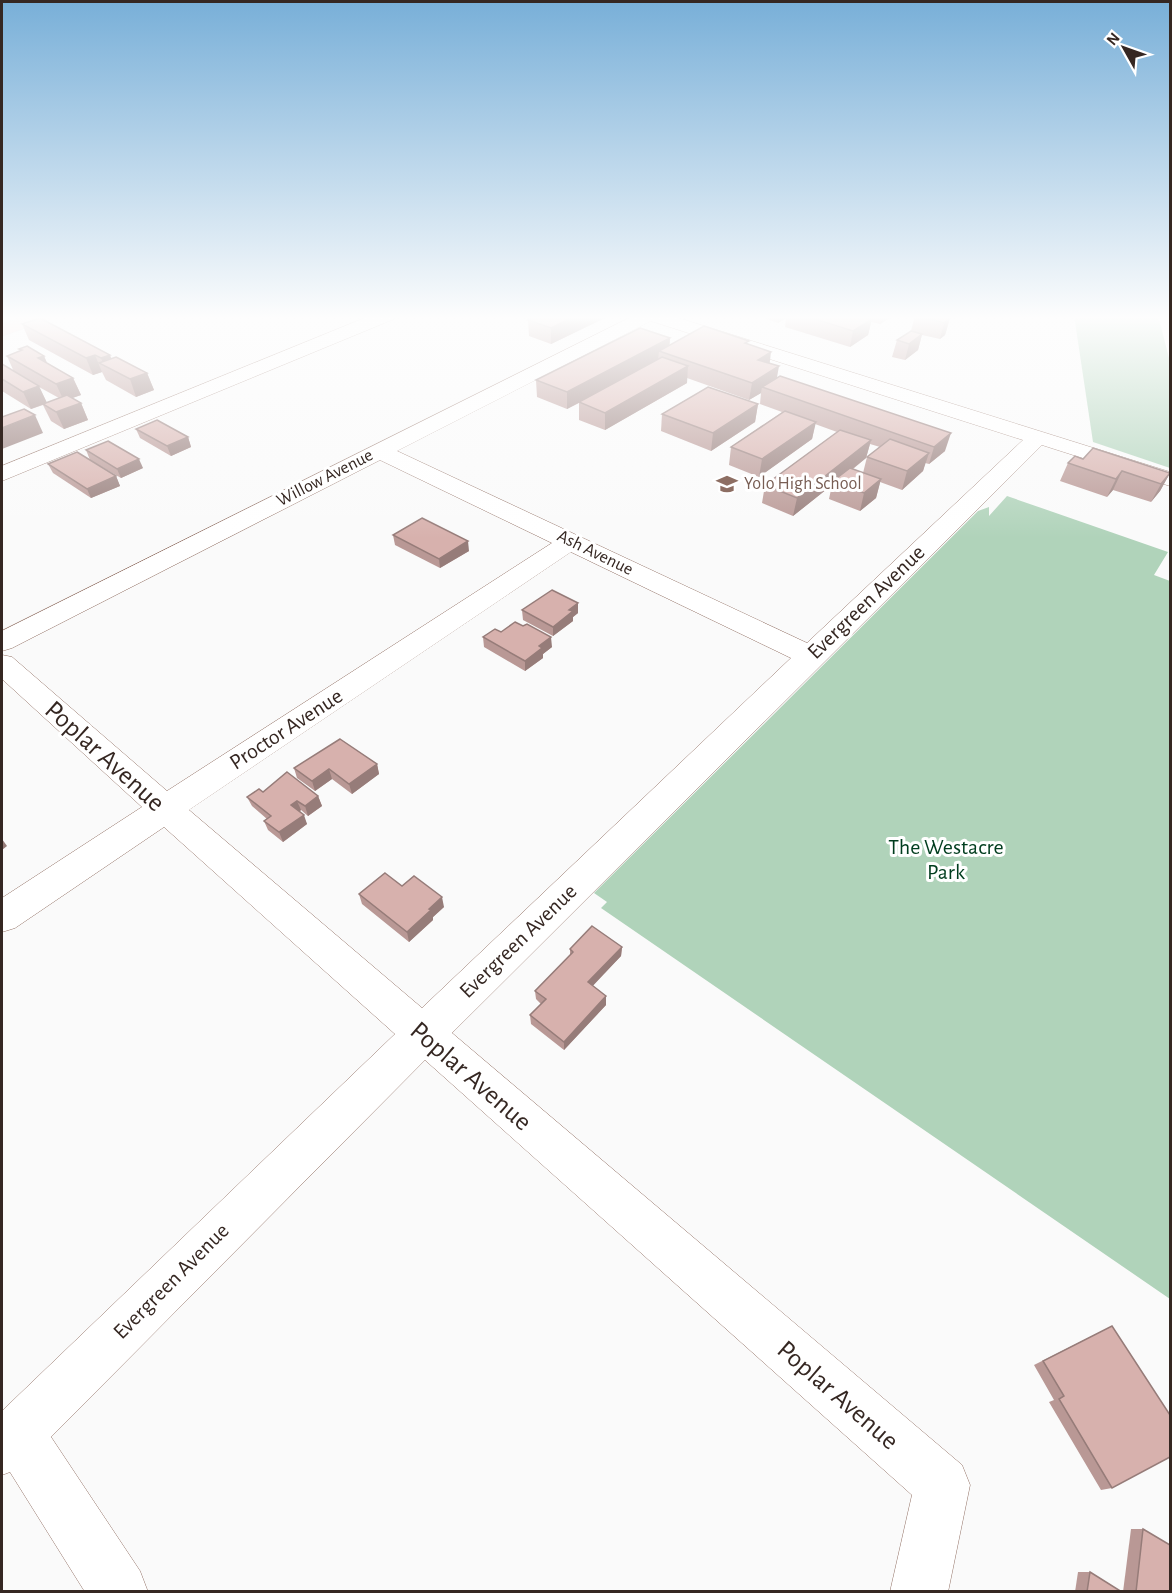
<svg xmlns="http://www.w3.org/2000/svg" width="1172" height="1593" viewBox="0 0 1172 1593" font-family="'Alegreya Sans',sans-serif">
	<rect width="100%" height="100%" fill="#fafafa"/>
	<!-- green -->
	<g fill="#b0d3ba">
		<polygon points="1074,315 1158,315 1170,362 1170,468 1093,442"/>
		<polygon points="1007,496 1168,552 1154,575 1170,581 1170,1299 601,908 607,902 594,893 978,511 989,507 989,516"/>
	</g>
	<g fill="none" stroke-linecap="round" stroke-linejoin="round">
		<defs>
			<g id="minor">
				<polygon points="372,315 396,315 394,319 2,481 2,466"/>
				<path d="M635,315H669L1170,472V486L1042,445L452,1033L962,1465L970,1485L948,1592H890L912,1495L425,1060L51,1437L140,1571L148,1592H85L10,1472L2,1475V1411L395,1034L164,827L15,928L2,932V898L142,807L2,679V655L12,657L167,791L552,543L380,460L12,648L2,651V631ZM651,321L1023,440L807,643L397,451ZM571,552L791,658L422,1008L189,810Z"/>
			</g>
			<polygon id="major" points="28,315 53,315 51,319 2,336 2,325"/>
		</defs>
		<!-- minor casing -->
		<use href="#minor" stroke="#937266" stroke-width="1"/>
		<!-- major casing -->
		<use href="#major" stroke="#d7d4d3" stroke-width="1"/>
		<!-- minor -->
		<use href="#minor" fill="#fff" fill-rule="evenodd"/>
		<!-- major -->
		<use href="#major" fill="#fdd9d4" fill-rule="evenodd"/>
	</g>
	<!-- wall -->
	<g fill="#b99895" fill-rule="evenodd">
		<polygon points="538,315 611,315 551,344 529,336 528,320"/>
		<polygon points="755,315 894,315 880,324 871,322 868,335 850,347 785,327 786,318 778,323"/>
		<polygon points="915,315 950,318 945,335 940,339 922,335 918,350 905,360 892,357 897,340 911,331"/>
		<polygon points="22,324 147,373 154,390 136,397 106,380 102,372 93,375 29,340"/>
		<path d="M670,338L669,345L748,344L769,363L777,378L945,451L929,464L925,463L923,471L902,490L880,482L876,498L860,511L829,499L832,485L793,516L762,503L765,485L837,432L815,424L812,439L759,477L729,465L731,447L782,412L760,404L761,393L749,400L687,378V383L605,430L579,420V403L567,409L537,397L536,380ZM870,444L880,447L867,457L863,473L853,469L866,458Z"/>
		<path d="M19,349L44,356L47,363L73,378L81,395L72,398L81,403L88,420L64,429L51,421L43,405L31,409L2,391V364L14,372L7,356L20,351ZM39,387L59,398L47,403Z"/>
		<polygon points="758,404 755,422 711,451 661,431 662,414"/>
		<polygon points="136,429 188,437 191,447 171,456 140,438"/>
		<polygon points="86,450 143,468 121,478 90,460"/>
		<polygon points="1083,459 1170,473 1160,491 1151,502 1113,490 1107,497 1060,481 1068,463"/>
		<polygon points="48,464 116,476 120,486 91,498 53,473"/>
		<polygon points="393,535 469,551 440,568 395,545"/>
		<polygon points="578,603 578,613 573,617 573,621 553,636 523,620 522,610"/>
		<polygon points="523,626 552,647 543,654 543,658 525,671 484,647 483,637"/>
		<polygon points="377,764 379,774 352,794 332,779 315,791 297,778 294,768"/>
		<polygon points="263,792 318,796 322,806 308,816 301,810 300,811 307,824 283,842 268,830 264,821 267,819 252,806 247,797"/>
		<polygon points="402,886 444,907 433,917 433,920 409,942 362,904 359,894"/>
		<polygon points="622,947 621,956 592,986 606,1005 564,1050 531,1024 530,1015 541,1004 536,999 535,991 570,955 570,949"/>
		<polygon points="1112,1326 1112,1488 1101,1490 1049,1402 1054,1400 1034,1365"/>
		<polygon points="1131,1529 1143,1529 1170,1592 1123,1592"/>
		<polygon points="1078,1572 1090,1572 1122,1592 1075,1592"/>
	</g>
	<!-- shaded-wall -->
	<g fill="#967c79">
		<polygon points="577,315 611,315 551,344 551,328"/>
		<polygon points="779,315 787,315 786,318 778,323"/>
		<polygon points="882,315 894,315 880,324"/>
		<polygon points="950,318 945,335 940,339 944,323"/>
		<polygon points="872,319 868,335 850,347 853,331"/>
		<polygon points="922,334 918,350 905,360 909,344"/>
		<polygon points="670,338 669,354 659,351 658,360 567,409 567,392"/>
		<polygon points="771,352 769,369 758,360"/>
		<polygon points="95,355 102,372 93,375 86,358"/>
		<polygon points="110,355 116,371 104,366 101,358"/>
		<polygon points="44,356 51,373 38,358"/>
		<polygon points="688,366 687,383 605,430 605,413"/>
		<polygon points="779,366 776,383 762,387 761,393 749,400 752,383"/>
		<polygon points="147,373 154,390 136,397 130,379"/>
		<polygon points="73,378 81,395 64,401 56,384"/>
		<polygon points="39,386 47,403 31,409 23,392"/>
		<polygon points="81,403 88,420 64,429 56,412"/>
		<polygon points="758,404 755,422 711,451 713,433"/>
		<polygon points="35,415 43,433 2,449 2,428"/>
		<polygon points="816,422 812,439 759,477 762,459"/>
		<polygon points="951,433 945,451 929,464 934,447"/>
		<polygon points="188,437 191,447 171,456 167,446"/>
		<polygon points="871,440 866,458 836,482 833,481 832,485 793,516 797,498"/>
		<polygon points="929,453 923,471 902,490 907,471"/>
		<polygon points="139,459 143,468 121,478 117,469"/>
		<polygon points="1122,471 1113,490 1107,497 1116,479"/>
		<polygon points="1170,473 1160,491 1151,502 1161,484"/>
		<polygon points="116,476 120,486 91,498 87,489"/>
		<polygon points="881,479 876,498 860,511 864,493"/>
		<polygon points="468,541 469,551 440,568 439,559"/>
		<polygon points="578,603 578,613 573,617 573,621 553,636 553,627 569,610"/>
		<polygon points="551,637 552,647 543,654 543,658 525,671 525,661 539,646"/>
		<polygon points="377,764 379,774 352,794 349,784"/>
		<polygon points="329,769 332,779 315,791 312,781"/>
		<polygon points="318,796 322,806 308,816 305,806"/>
		<polygon points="297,801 301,810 295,815 291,805"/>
		<polygon points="304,815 307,824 283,842 279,832"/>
		<polygon points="2,839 7,846 2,850"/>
		<polygon points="442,897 444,907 433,917 433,920 409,942 407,932 429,909"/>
		<polygon points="622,947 621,956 588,991 588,982"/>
		<polygon points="606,996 606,1005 564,1050 564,1042"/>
	</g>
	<!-- building -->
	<g fill="#d7b1ad" stroke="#967c79" stroke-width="1.5">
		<polygon points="538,315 577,315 551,328 528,320"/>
		<polygon points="802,315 859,315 872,319 853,331"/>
		<polygon points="916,315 939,315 950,318 944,323"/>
		<polygon points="40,318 110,355 101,358 95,355 86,358 22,324"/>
		<polygon points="704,326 749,341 745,343 771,352 758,360 779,366 752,383 659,351"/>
		<polygon points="640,328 670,338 567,392 536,380"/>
		<polygon points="911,331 922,334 909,344 897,340"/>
		<polygon points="27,346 44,356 38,358 73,378 56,384 7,356 22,350 19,349"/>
		<polygon points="116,357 147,373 130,379 99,363"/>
		<polygon points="662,357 688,366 605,413 579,402"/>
		<polygon points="2,364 39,386 23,392 2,379"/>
		<polygon points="780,376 951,433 934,447 762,387"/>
		<polygon points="708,387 758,404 713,433 662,414"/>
		<polygon points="67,395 81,403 56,412 43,404"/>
		<polygon points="24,409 35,415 2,428 2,417"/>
		<polygon points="785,411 816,422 762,459 731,447"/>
		<polygon points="157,420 188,437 167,446 136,429"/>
		<polygon points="840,430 871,440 797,498 765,485"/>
		<polygon points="890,439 929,453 907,471 867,457"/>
		<polygon points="108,441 139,459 117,469 86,450"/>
		<polygon points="1093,448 1170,473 1161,484 1122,471 1116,479 1068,463 1075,456 1083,459"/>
		<polygon points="77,452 116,476 87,489 48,464"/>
		<polygon points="850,468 881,479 864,493 833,481"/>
		<polygon points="422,518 468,541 439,559 393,535"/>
		<polygon points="552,590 578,603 569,610 573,611 553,627 522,610"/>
		<polygon points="515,622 523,626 527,624 551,637 539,646 542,648 525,661 483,637 495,629 501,632"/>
		<polygon points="340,739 377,764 349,784 329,769 312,781 294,768"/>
		<polygon points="287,772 318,796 305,806 297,801 291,805 304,815 279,832 264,821 271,816 247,797 259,789 263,792"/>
		<polygon points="385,873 402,886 414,876 442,897 429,909 431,910 407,932 359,894"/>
		<polygon points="592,926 622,947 588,982 606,996 564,1042 530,1015 546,999 535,991 573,952 570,949"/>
		<polygon points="1112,1326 1170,1415 1170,1457 1112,1488 1059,1399 1064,1396 1043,1361"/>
		<polygon points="1143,1529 1170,1545 1170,1592 1136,1592"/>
		<polygon points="1090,1572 1122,1592 1087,1592"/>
	</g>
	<!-- sky -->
	<linearGradient id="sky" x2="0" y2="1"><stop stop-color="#78afd8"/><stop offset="0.59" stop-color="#fdfdfd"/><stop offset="1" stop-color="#fdfdfd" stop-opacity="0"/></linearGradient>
	<rect width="1172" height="538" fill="url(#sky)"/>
	<!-- icons -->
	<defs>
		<symbol id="school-bare" viewBox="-9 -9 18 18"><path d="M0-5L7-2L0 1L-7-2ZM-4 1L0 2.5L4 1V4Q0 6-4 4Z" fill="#8d6e63" stroke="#fff" stroke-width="2.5" paint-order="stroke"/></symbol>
	</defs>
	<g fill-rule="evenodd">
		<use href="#school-bare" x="712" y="469" width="30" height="30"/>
	</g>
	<g text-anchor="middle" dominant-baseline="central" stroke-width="6" stroke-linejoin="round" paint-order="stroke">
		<!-- far-street labels -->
		<g font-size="18" fill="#352722" stroke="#fff">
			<text transform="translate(325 478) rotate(-27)">Willow Avenue</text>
			<text transform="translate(595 553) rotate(26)">Ash Avenue</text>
		</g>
		<!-- far-education labels -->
		<g font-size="18" fill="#785e54" stroke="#fff" text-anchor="start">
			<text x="744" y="484">Yolo High School</text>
		</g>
		<!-- street labels -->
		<g font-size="22" fill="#352722" stroke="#fff">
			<text transform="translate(866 602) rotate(-44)">Evergreen Avenue</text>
			<text transform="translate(286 729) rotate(-33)">Proctor Avenue</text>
			<text transform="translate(518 941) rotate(-44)">Evergreen Avenue</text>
			<text transform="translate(171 1281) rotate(-45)">Evergreen Avenue</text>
		</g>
		<!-- park labels -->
		<g font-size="22" fill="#003d1e" stroke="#fff">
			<text x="946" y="847">The Westacre<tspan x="946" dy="25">Park</tspan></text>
		</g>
		<!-- near-street labels -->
		<g font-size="27" fill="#352722" stroke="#fff">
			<text transform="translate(105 756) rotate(42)">Poplar Avenue</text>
			<text transform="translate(471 1076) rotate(41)">Poplar Avenue</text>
			<text transform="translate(838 1395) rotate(41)">Poplar Avenue</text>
		</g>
	</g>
	<!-- border -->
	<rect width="1172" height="1593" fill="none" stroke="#352722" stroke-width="6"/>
	<!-- north arrow -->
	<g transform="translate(1124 48) rotate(310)" stroke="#ffffff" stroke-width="4.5" paint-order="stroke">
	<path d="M0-4.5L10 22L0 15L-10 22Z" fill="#352722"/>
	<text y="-9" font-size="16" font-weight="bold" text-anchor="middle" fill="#352722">N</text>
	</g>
</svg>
